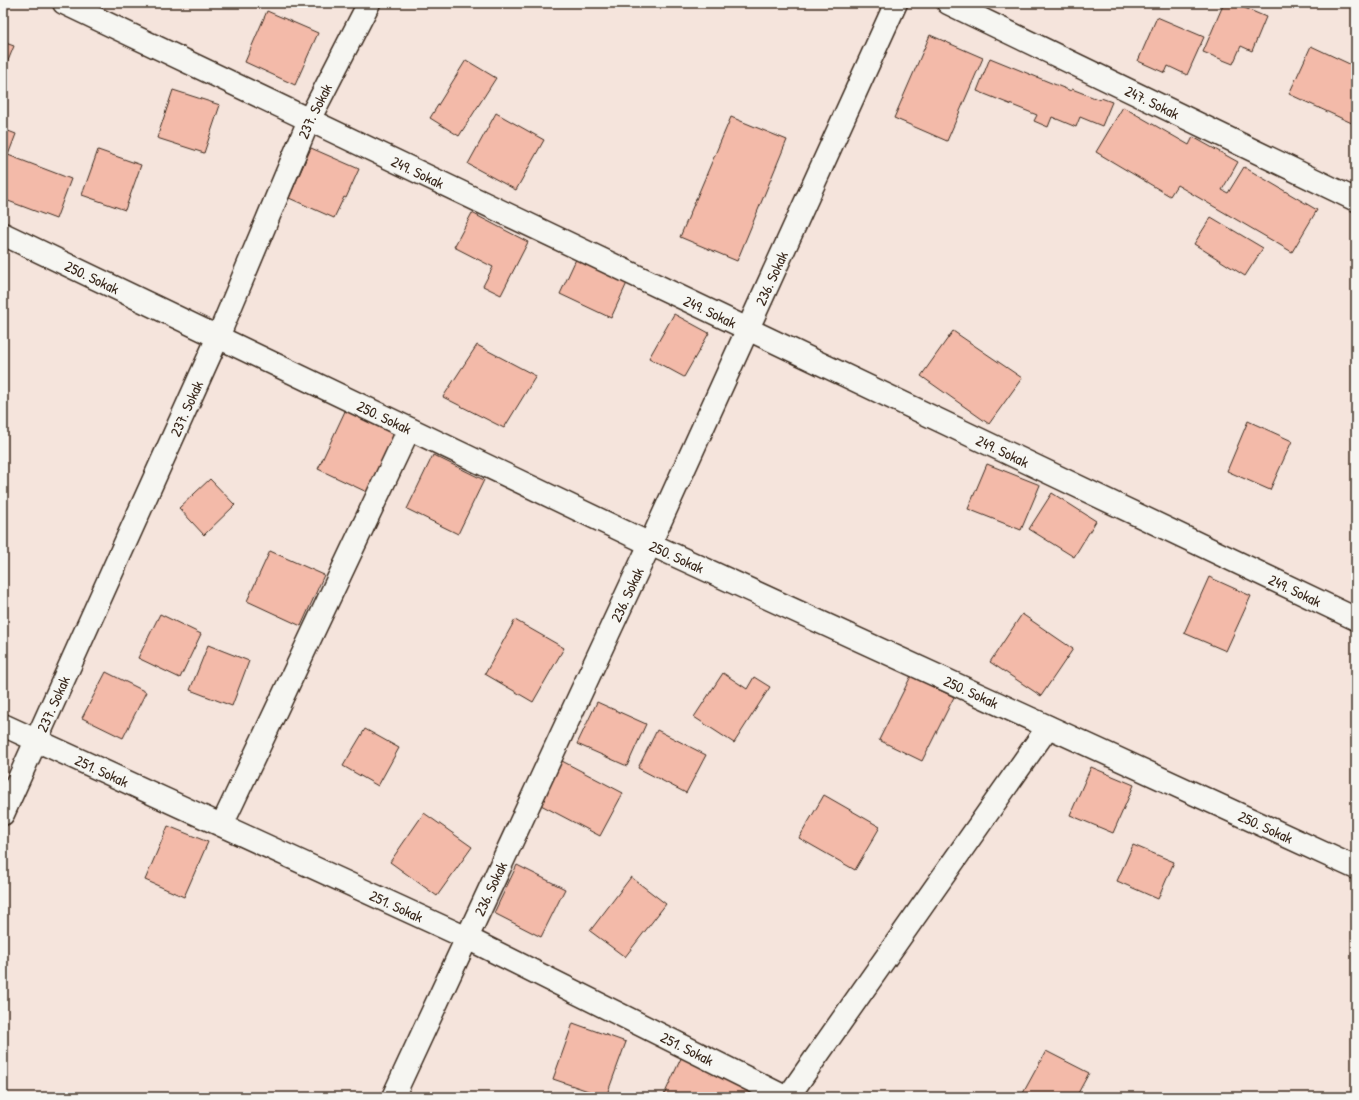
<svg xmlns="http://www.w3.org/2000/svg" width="1359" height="1100" viewBox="0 0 1359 1100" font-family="'Patrick Hand',sans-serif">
	<rect width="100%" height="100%" fill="#f5e4dc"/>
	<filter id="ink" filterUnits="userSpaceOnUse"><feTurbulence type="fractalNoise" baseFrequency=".025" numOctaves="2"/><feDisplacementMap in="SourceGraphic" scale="8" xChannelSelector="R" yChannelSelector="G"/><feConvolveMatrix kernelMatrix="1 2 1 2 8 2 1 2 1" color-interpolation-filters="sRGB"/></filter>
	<g filter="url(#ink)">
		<!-- building -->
		<g fill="#f3baa9" stroke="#3b2a1e">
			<polygon points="1224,3 1233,3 1266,17 1252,51 1241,46 1233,64 1203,52"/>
			<polygon points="267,11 318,33 295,85 245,62"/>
			<polygon points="1157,17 1204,37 1187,75 1168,66 1165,73 1138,61"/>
			<polygon points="930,35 983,58 947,141 894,118"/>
			<polygon points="3,42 14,46 3,73"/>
			<polygon points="1311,46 1356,67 1356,125 1289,94"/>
			<polygon points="990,58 1071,91 1072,89 1100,100 1101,98 1112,102 1102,126 1080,117 1076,127 1052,117 1048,127 1034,121 1037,115 977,91"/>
			<polygon points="466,60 496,78 459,136 430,118"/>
			<polygon points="173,90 220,105 204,153 157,138"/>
			<polygon points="1123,107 1189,145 1193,137 1238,162 1222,190 1228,193 1244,167 1317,210 1292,252 1177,185 1170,196 1096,152"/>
			<polygon points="496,113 544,140 516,190 468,164"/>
			<polygon points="731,117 787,140 737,261 680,237"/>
			<polygon points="3,129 16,134 8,155 71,179 56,219 3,199"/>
			<polygon points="311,148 359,169 346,198 344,197 334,218 289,198"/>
			<polygon points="98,150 141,165 125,210 82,195"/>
			<polygon points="472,213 528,242 501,295 483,286 493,267 454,247"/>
			<polygon points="1211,217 1263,248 1245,276 1194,244"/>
			<polygon points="577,257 627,283 611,318 560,294"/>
			<polygon points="674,314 709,333 684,377 649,358"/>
			<polygon points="953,331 1022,378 989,424 921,376"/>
			<polygon points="477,345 536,376 504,428 443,397"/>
			<polygon points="346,409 399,434 371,494 318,469"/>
			<polygon points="1248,421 1292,441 1270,490 1227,471"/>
			<polygon points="433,455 484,480 458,534 407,509"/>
			<polygon points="987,464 1040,485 1021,530 968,509"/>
			<polygon points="210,479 235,505 204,535 179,508"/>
			<polygon points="1052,493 1096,521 1074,557 1029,529"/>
			<polygon points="270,551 324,575 301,626 247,601"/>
			<polygon points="1209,577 1251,596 1226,651 1184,633"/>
			<polygon points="160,614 201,634 180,678 138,658"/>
			<polygon points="1022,614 1073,649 1041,696 990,662"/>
			<polygon points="515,620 564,648 533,702 485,674"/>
			<polygon points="208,645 249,661 232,706 190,690"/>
			<polygon points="106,672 146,692 123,738 82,718"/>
			<polygon points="723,673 747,689 754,677 770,687 734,743 694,717"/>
			<polygon points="911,676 954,697 922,761 879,740"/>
			<polygon points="597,702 646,724 627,766 577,744"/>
			<polygon points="365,729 399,748 378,786 343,766"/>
			<polygon points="657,730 706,755 686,793 638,768"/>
			<polygon points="562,761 623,793 600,836 539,804"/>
			<polygon points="1091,767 1134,785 1113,833 1070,815"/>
			<polygon points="824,795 880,827 855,870 799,838"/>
			<polygon points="424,813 472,847 437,896 390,862"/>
			<polygon points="168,826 208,842 184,897 145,880"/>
			<polygon points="1133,845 1174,862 1158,899 1117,881"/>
			<polygon points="517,865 565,889 541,937 494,913"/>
			<polygon points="631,877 666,904 625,957 590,931"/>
			<polygon points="573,1023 626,1042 606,1097 553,1079"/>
			<polygon points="1046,1051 1089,1073 1076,1097 1025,1097 1022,1095"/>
			<polygon points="683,1054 753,1086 749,1097 743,1097 734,1093 732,1097 663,1097"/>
		</g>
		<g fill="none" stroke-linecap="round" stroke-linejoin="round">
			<defs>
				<g id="minor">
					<path id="s1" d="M64,3L1356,619"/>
					<path id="s2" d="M948,3L1356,200"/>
					<path id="s3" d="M3,234L650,544L1356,868"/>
					<path id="s4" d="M3,725L467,938L785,1097"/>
					<path id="s5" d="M3,814L218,337L309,120L369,3"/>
					<polyline points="222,825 409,429"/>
					<path id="s6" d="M393,1097L650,544L896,3"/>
					<polyline points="788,1097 1048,727"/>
				</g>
			</defs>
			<!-- minor casing -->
			<use href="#minor" stroke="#3b2a1e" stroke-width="25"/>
			<!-- minor -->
			<use href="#minor" stroke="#f6f6f2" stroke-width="22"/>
		</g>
	</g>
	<g text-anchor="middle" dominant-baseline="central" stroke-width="3" stroke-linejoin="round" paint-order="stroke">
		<!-- street labels -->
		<g font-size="15" fill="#3b2a1e" stroke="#f6f6f2">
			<text stroke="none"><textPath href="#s2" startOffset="227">247. Sokak</textPath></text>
			<text stroke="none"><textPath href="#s5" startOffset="769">237. Sokak</textPath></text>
			<text stroke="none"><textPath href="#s1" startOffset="392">249. Sokak</textPath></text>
			<text stroke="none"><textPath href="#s3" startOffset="99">250. Sokak</textPath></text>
			<text stroke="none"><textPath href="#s6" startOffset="902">236. Sokak</textPath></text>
			<text stroke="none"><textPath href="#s1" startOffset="716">249. Sokak</textPath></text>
			<text stroke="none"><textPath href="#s5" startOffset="445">237. Sokak</textPath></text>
			<text stroke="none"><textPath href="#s3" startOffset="423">250. Sokak</textPath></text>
			<text stroke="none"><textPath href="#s1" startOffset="1040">249. Sokak</textPath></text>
			<text stroke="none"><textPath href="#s3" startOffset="747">250. Sokak</textPath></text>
			<text stroke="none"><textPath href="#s1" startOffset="1364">249. Sokak</textPath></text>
			<text stroke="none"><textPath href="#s6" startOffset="554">236. Sokak</textPath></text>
			<text stroke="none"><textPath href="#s3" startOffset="1071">250. Sokak</textPath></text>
			<text stroke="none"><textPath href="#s5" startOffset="121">237. Sokak</textPath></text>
			<text stroke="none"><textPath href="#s4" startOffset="109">251. Sokak</textPath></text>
			<text stroke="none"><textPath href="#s3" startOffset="1395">250. Sokak</textPath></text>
			<text stroke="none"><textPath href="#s6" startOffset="230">236. Sokak</textPath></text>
			<text stroke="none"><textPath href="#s4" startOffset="433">251. Sokak</textPath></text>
			<text stroke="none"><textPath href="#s4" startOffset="757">251. Sokak</textPath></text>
		</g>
	</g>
	<!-- margin -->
	<rect width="1359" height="1100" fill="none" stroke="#f6f6f2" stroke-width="16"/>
	<rect x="8" y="8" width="1343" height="1084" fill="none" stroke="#3b2a1e" stroke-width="1.5" filter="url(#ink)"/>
</svg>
